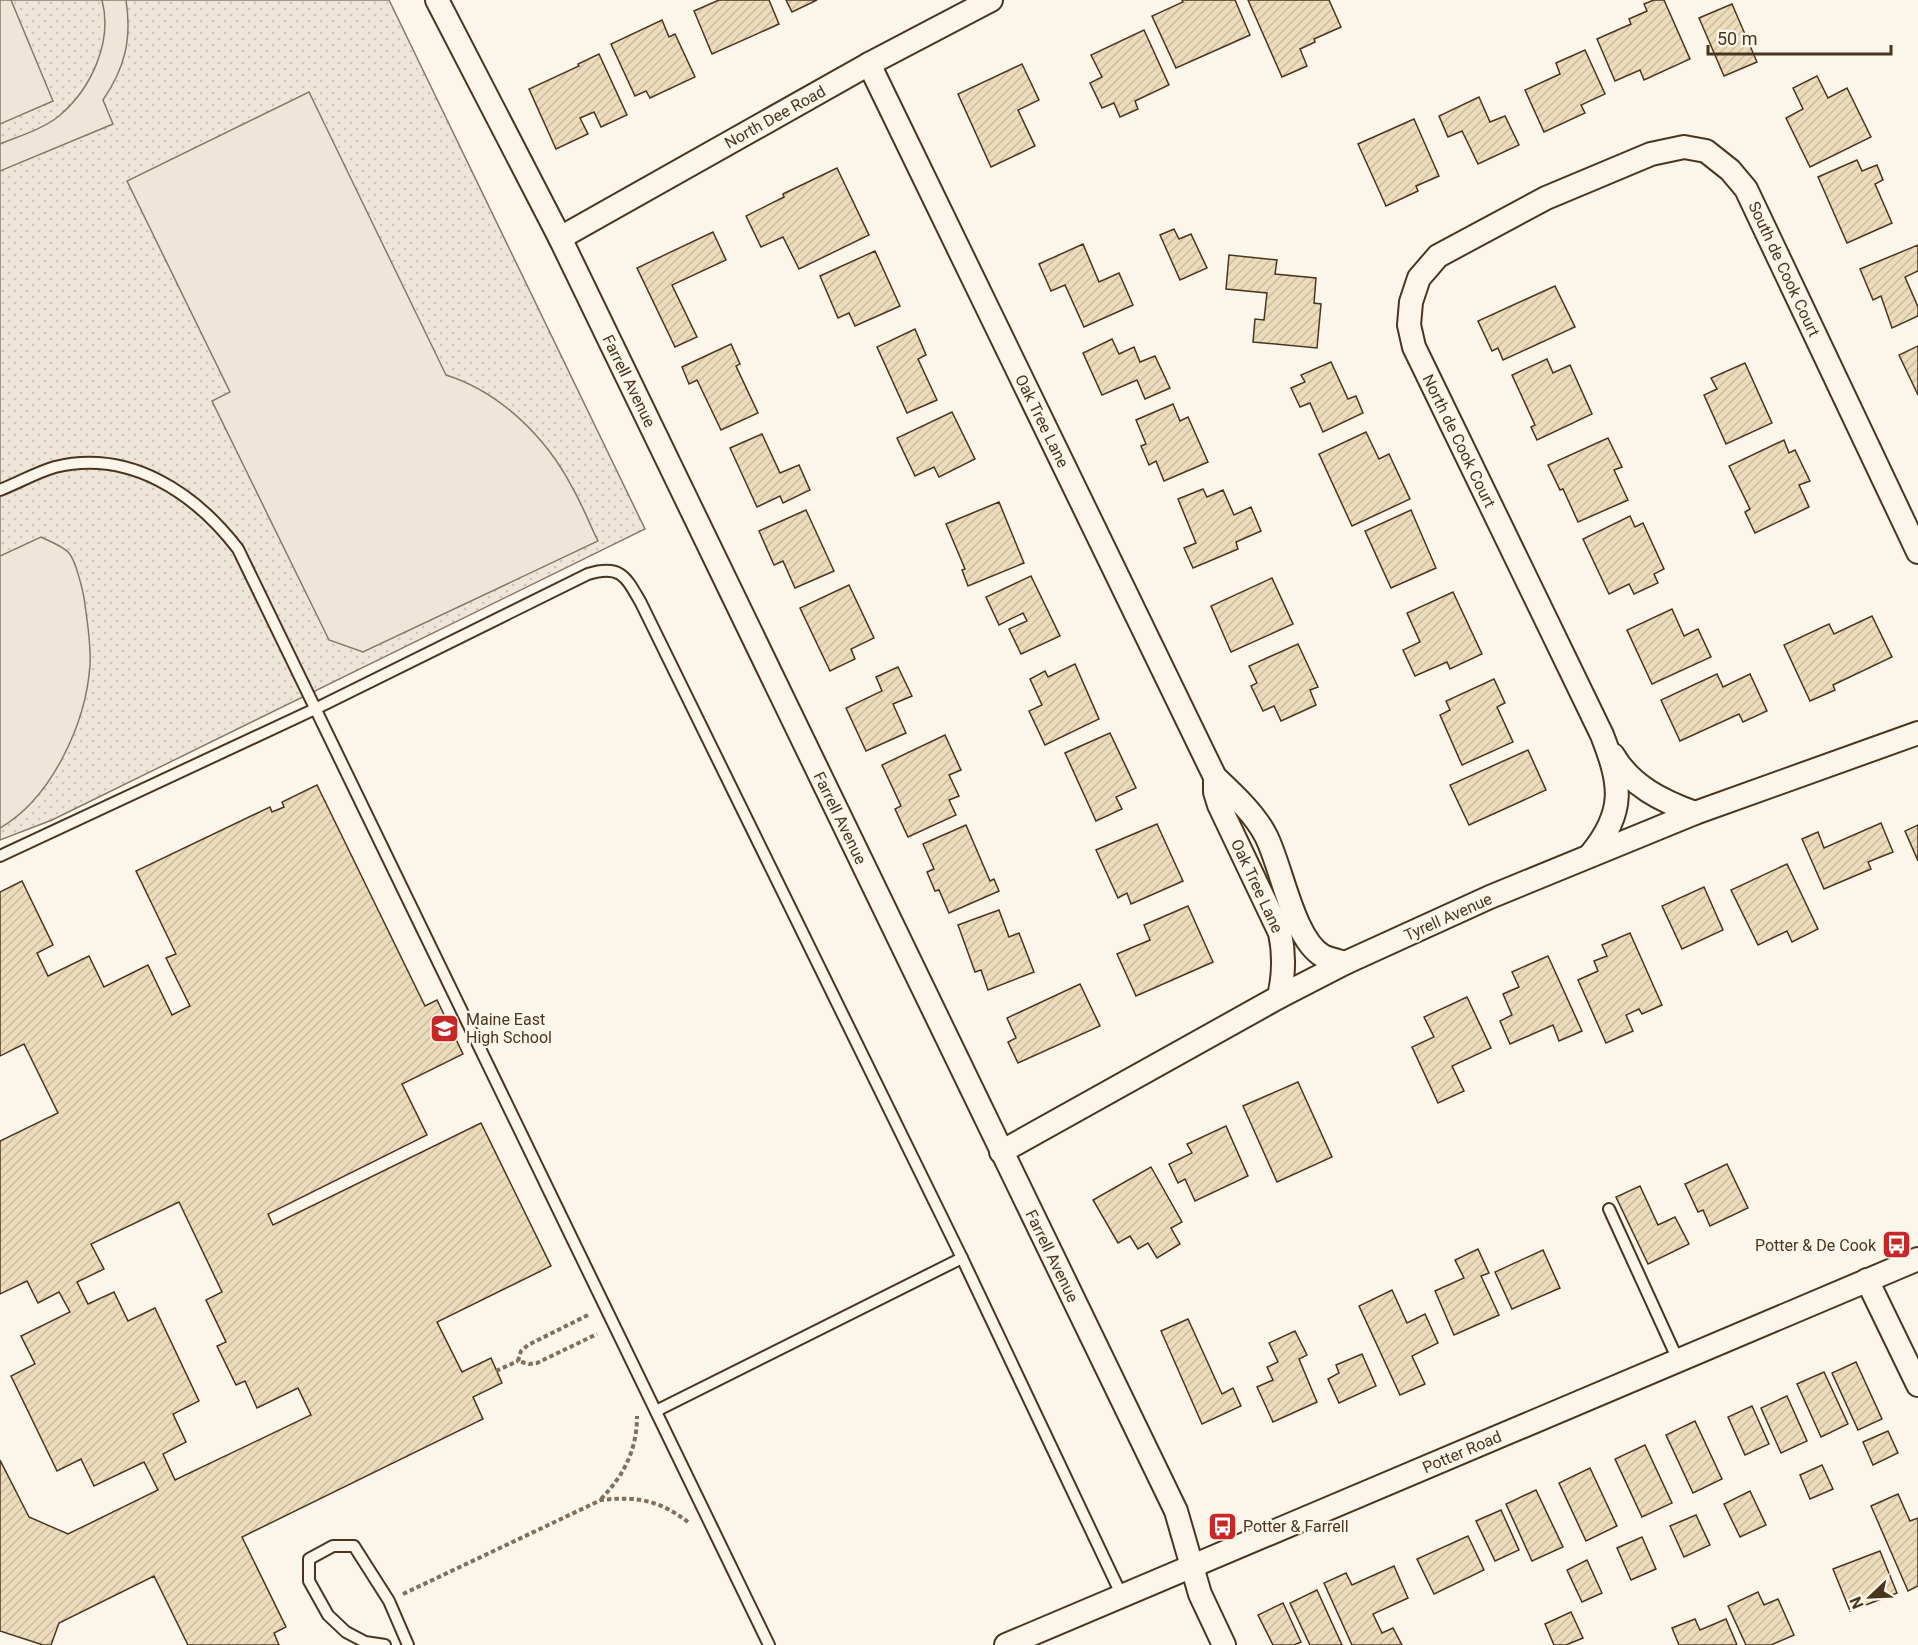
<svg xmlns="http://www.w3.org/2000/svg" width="1918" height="1645" viewBox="0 0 1918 1645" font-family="Roboto,sans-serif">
	<defs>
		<pattern id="green-dots" width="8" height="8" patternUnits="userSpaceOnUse" patternTransform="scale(1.5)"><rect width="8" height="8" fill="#ede6d9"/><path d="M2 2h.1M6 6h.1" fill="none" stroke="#cdc6ba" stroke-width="1.8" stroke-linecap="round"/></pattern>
		<pattern id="building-hatch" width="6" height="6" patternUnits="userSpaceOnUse" patternTransform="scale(1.5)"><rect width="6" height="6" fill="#ecdcbc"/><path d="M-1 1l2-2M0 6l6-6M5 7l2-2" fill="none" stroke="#ccbda1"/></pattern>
	</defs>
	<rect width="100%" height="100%" fill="#fbf6e9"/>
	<!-- green -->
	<polygon fill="url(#green-dots)" stroke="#887966" stroke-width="1.5" points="0,0 389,0 645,529 52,820 0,840"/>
	<!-- pitch -->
	<g fill="#ede6d9" stroke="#887966" stroke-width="1.5">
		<polygon points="0,0 11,0 53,101 0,124"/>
		<path d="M102,0H126C132,39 125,68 103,100L113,124L0,171V144C19,136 43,129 59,116C91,89 113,42 102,0Z"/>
		<path d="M309,92L446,375C500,392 546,437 572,487C582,504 589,523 598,541L363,652L329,640L212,401L230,392L127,181Z"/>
		<path d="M41,537C49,541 63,546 69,553C76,561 84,594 85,605C88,625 91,645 90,665C86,723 52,798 0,828V556Z"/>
	</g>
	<!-- building -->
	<g fill="url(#building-hatch)" stroke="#4a3520" stroke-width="1.5" fill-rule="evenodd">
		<polygon points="719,0 769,0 779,24 712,54 694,11"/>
		<polygon points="786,0 817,0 792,12"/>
		<polygon points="1182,0 1235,0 1250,35 1176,68 1152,16 1183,2"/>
		<polygon points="1248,0 1329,0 1341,27 1314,39 1315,42 1300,49 1307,66 1282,77"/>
		<polygon points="1654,0 1664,0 1690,59 1644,80 1640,70 1615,81 1597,39 1631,24 1629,19 1647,11 1644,4"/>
		<polygon points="1732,4 1757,62 1724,76 1699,18"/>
		<polygon points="662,20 669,37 675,34 695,77 650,98 646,91 635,96 611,44"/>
		<polygon points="1144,30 1169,85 1135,101 1138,109 1120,117 1114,103 1102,108 1090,83 1102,77 1091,55"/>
		<polygon points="1585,50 1605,94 1581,105 1585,113 1544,132 1525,90 1560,74 1556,63"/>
		<polygon points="599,54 627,115 601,127 594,112 580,118 588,134 556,149 529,89 579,66 578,64"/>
		<polygon points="1022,64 1039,100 1018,110 1035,146 991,167 958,94"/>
		<polygon points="1817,76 1828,98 1847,88 1871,137 1810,167 1786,118 1803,109 1793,88"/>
		<polygon points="1479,97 1490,122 1505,116 1519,145 1478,164 1462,131 1448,137 1439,116"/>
		<polygon points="1414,119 1439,176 1416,186 1418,191 1386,206 1358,144"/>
		<polygon points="1857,160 1862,171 1877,165 1883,180 1875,184 1892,223 1847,243 1818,177"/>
		<polygon points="837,168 869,235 799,269 783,237 761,247 746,216 784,197 783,194"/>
		<polygon points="1174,229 1179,239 1191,234 1207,268 1180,280 1160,235"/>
		<polygon points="713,232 726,260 672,285 697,337 675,347 637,268"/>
		<polygon points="1083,244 1099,282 1119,273 1133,305 1084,327 1065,285 1051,291 1039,264"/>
		<polygon points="1918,245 1918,271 1905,277 1918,307 1918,316 1892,328 1881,296 1873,300 1860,269"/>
		<polygon points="875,251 900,306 855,326 849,313 838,318 820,276"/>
		<polygon points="1229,255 1277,260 1275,274 1316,278 1314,303 1321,304 1317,348 1253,342 1255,319 1264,320 1267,293 1226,289"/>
		<polygon points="1555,286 1575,327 1503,360 1498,348 1492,351 1478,321"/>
		<polygon points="915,329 926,355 918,359 937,400 907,413 877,347"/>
		<polygon points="1112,339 1119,354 1134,347 1140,362 1155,356 1170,388 1145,399 1137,380 1102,395 1083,353"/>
		<polygon points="731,344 740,364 736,366 758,413 721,430 697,380 689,384 682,367"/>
		<polygon points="1918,346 1918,395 1899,355"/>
		<polygon points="1547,359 1553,373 1570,365 1592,414 1537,440 1531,427 1535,425 1512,375"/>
		<polygon points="1331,362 1348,399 1356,396 1363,413 1323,432 1310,403 1300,407 1291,388 1305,382 1301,375"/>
		<polygon points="1745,363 1772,423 1726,444 1704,395 1717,389 1711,378"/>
		<polygon points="1173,404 1180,421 1188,417 1208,462 1164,481 1156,461 1149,465 1141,446 1146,444 1136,420"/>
		<polygon points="952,412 975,459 939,477 934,467 915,476 897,438"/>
		<polygon points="1366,432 1379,459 1389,454 1410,499 1352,526 1319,454"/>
		<polygon points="762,434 780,473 799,465 810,490 783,503 780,496 757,507 730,448"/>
		<polygon points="1608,438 1622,467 1614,470 1628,500 1578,522 1563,489 1560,490 1548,465"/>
		<polygon points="1784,440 1789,453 1795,450 1810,481 1799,485 1809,507 1755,533 1745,512 1750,509 1729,466"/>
		<polygon points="1203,489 1207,497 1223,490 1234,515 1251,507 1261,531 1236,542 1238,549 1193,568 1184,548 1196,543 1178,499"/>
		<polygon points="999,502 1024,563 968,586 962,570 965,569 946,524"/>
		<polygon points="806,510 834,571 795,588 783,561 774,565 759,531"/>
		<polygon points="1411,510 1436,568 1391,588 1365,531"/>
		<polygon points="1630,516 1635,527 1643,523 1664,569 1654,574 1658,583 1634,594 1629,584 1609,594 1583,539"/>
		<polygon points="1031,576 1060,636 1021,654 1009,629 1027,621 1023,613 999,625 986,597"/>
		<polygon points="1272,578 1293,624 1231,652 1211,606"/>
		<polygon points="849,585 874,638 851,649 855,659 830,671 800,608"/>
		<polygon points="1453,592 1482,654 1450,669 1447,662 1415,676 1403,650 1420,642 1407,613"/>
		<polygon points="1672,609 1684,636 1698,629 1711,657 1652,684 1627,630"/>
		<polygon points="1872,616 1892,657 1833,685 1835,690 1810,701 1784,645 1829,624 1834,634"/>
		<polygon points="1298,644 1318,687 1310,690 1316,705 1281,721 1274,706 1263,711 1251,686 1257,683 1249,666"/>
		<polygon points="1075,664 1099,719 1045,745 1029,711 1042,705 1030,679 1045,671 1048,677"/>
		<polygon points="898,667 912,696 893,704 906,733 866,751 846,708 882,691 876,677"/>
		<polygon points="1717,674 1723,687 1750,674 1767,711 1743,722 1739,714 1680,741 1661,700"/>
		<polygon points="1494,679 1505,703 1497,707 1513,742 1462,765 1440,715 1450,710 1446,701"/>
		<polygon points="1110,733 1136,788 1116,797 1122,809 1096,821 1065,753"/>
		<polygon points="945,735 961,770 949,775 959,796 949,800 956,815 908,837 895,809 901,806 882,765"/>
		<polygon points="1528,750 1546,790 1469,825 1450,785"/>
		<path d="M317,785L425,1006L437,1000L463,1054L402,1084L427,1135L268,1214L273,1225L481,1123L551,1266L437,1322L462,1372L491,1358L502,1383L473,1397L483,1419L242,1537L286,1627L274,1633L279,1645H188L154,1576L59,1623L51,1645H43L0,1631V1460L29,1517L68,1534L158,1490L144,1462L94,1486L81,1459L57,1471L11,1376L35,1364L21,1336L70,1312L59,1292L38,1303L27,1281L0,1294V1141L58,1113L24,1044L0,1056V892L22,881L53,945L37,953L48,976L89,956L104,987L148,965L172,1015L190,1006L166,958L176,954L136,871L270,807L272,812L284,807L282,802ZM179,1202L222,1292L206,1300L226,1342L217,1346L236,1385L245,1381L257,1408L298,1388L311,1415L175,1480L163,1454L186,1442L173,1414L199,1401L155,1308L128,1321L114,1292L88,1304L77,1282L104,1269L91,1244Z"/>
		<polygon points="1881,823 1893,852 1868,862 1871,869 1824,889 1802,839 1818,832 1824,848"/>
		<polygon points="1157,824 1183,881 1131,904 1127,893 1118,898 1096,850"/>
		<polygon points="966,825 990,881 994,879 999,891 949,913 939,890 935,891 927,872 934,869 923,844"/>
		<polygon points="1918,825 1918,861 1905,831"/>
		<polygon points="1787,864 1818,929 1792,942 1787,931 1758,945 1731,890"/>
		<polygon points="1704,887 1723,930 1682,949 1662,906"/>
		<polygon points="1188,906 1213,962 1136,996 1117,954 1150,940 1144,925"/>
		<polygon points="999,910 1009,937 1019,933 1034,972 988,990 981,970 975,972 958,925"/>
		<polygon points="1630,933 1662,1005 1642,1014 1639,1009 1626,1015 1633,1031 1606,1043 1578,980 1598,971 1594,961 1607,956 1602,945"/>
		<polygon points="1548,956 1582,1031 1559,1041 1553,1025 1510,1044 1500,1021 1512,1015 1503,994 1519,987 1512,972"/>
		<polygon points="1080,984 1100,1026 1018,1063 1008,1042 1016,1038 1007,1018"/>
		<polygon points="1467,997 1491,1048 1452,1066 1464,1091 1438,1103 1412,1047 1434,1037 1424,1017"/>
		<polygon points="1298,1082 1332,1157 1277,1182 1243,1106"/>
		<polygon points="1226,1126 1248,1176 1195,1201 1185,1179 1178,1183 1169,1164 1192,1153 1187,1144"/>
		<polygon points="1727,1164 1748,1208 1710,1226 1703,1210 1698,1212 1685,1184"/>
		<polygon points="1151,1167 1182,1222 1171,1228 1180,1244 1157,1258 1148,1243 1138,1249 1130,1236 1118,1243 1093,1200"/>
		<polygon points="1640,1186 1658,1225 1675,1217 1689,1244 1648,1264 1616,1197"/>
		<polygon points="1478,1249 1489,1273 1481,1276 1499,1315 1454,1335 1435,1291 1464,1278 1455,1260"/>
		<polygon points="1543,1250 1560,1288 1512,1309 1495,1272"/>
		<polygon points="1392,1290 1407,1323 1425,1314 1438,1343 1412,1356 1425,1384 1400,1395 1359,1306"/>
		<polygon points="1188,1319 1222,1394 1233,1388 1241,1406 1202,1424 1161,1331"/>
		<polygon points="1295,1331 1307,1355 1299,1359 1317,1402 1273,1422 1257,1387 1273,1380 1267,1367 1278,1362 1269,1343"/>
		<polygon points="1362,1354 1376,1386 1339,1403 1328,1379 1339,1373 1336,1365"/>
		<polygon points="1856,1362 1882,1419 1858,1430 1832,1373"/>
		<polygon points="1824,1372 1848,1424 1821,1437 1797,1384"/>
		<polygon points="1787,1396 1807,1441 1781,1453 1761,1408"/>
		<polygon points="1752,1406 1769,1444 1745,1455 1728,1417"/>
		<polygon points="1695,1421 1722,1479 1693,1493 1666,1435"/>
		<polygon points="1888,1431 1898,1453 1873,1465 1863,1442"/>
		<polygon points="1645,1445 1672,1503 1642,1517 1615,1459"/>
		<polygon points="1822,1465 1833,1489 1810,1499 1800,1475"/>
		<polygon points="1590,1468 1617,1526 1586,1541 1559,1483"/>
		<polygon points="1536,1490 1563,1547 1532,1561 1506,1504"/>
		<polygon points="1750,1491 1766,1525 1740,1537 1724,1504"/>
		<polygon points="1898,1494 1910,1521 1918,1518 1918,1586 1908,1591 1871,1506"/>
		<polygon points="1501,1510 1519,1550 1495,1561 1476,1521"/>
		<polygon points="1696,1515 1710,1545 1684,1557 1670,1526"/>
		<polygon points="1468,1536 1484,1570 1434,1594 1417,1559"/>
		<polygon points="1642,1537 1656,1569 1631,1580 1617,1548"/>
		<polygon points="1880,1551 1897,1593 1850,1611 1833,1569"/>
		<polygon points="1587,1560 1602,1593 1582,1602 1567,1570"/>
		<polygon points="1394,1566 1408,1598 1373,1614 1382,1633 1393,1628 1402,1645 1352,1645 1324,1583 1346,1573 1352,1585"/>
		<polygon points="1317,1590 1342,1645 1310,1645 1290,1603"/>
		<polygon points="1758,1592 1764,1605 1778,1599 1794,1635 1771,1645 1746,1645 1728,1606"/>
		<polygon points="1283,1603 1301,1642 1294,1645 1273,1645 1258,1615"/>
		<polygon points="1571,1612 1583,1638 1566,1645 1554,1645 1545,1624"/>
		<polygon points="1695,1619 1700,1630 1726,1619 1737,1645 1679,1645 1672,1628"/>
	</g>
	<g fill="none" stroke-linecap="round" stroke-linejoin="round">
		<defs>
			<g id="service">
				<path d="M0,490C18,483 37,472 55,467C130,449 195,493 238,549L769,1645"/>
				<path d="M0,856L315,709L588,574C621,564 626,577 641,603L962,1258L1122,1596"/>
				<polyline points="1609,1209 1678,1360"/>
				<polyline points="656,1411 962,1258"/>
				<polyline points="385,1645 365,1642 346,1632 328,1615 309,1581 309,1559 333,1546 354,1546 389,1601 408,1645"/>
			</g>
			<g id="minor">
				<polyline points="437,0 560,238 1176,1511 1200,1594 1224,1645"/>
				<path d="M869,64L1215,777C1233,794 1255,814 1266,836C1282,867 1293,939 1323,956C1330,959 1338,961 1345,963"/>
				<polyline points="560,238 869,64 991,0"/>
				<path d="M1613,755C1631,786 1662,801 1695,813"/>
				<path d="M1215,777V792L1219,805L1280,933C1285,956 1284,975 1279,997"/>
				<path d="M1591,854C1626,811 1621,784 1602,735L1414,347L1409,325L1411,302L1419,278L1438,256L1546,198L1651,154L1684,147L1706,151L1730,170L1746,189L1918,552"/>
				<polyline points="1001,1152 1279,997 1345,963 1490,897 1695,813 1918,733"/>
				<polyline points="1867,1280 1918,1385"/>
				<polyline points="1006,1645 1918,1259"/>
			</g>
		</defs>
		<!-- service casing -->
		<use href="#service" stroke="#4a3520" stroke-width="14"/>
		<!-- minor casing -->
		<use href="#minor" stroke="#4a3520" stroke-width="26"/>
		<!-- path -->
		<g stroke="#7f6f5c" stroke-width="4" stroke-dasharray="4.5 3" stroke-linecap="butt">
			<polyline points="588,1315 528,1345 521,1351 518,1361 529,1364 537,1363 597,1334"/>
			<polyline points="496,1371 518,1361"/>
			<path d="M601,1499C624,1475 637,1450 637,1416"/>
			<path d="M403,1594L601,1500C637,1496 659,1500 688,1522"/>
		</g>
		<!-- service -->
		<use href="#service" stroke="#fbf6e9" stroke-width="10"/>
		<!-- minor -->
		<use href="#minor" stroke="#fbf6e9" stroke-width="22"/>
	</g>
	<!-- icons -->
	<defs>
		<symbol id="school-square" viewBox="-11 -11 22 22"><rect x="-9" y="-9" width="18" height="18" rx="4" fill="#c62828" stroke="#fbf6e9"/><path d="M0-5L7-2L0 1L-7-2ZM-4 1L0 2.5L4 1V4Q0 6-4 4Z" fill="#fff"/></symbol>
		<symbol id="bus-square" viewBox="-11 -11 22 22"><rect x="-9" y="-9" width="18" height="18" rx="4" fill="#c62828" stroke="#fbf6e9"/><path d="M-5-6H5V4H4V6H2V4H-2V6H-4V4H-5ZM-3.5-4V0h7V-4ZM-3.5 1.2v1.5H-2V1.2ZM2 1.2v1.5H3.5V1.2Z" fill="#fff"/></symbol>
	</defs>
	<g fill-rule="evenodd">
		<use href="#school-square" x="428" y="1012" width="33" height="33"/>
		<use href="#bus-square" x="1880" y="1228" width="33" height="33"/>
		<use href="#bus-square" x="1206" y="1510" width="33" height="33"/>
	</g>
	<g text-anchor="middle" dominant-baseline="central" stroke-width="4.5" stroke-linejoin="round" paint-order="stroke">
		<!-- street labels -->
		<g font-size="16" fill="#4a3520" stroke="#fbf6e9">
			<text transform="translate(775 117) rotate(-29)">North Dee Road</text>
			<text transform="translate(1784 269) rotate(65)">South de Cook Court</text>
			<text transform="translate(629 381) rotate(64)">Farrell Avenue</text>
			<text transform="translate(1042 421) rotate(64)">Oak Tree Lane</text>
			<text transform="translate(1459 441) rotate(64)">North de Cook Court</text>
			<text transform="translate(840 818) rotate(64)">Farrell Avenue</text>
			<text transform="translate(1257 886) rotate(65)">Oak Tree Lane</text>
			<text transform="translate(1448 917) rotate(-24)">Tyrell Avenue</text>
			<text transform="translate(1052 1256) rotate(64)">Farrell Avenue</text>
			<text transform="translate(1462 1452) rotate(-23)">Potter Road</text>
		</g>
		<!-- poi labels -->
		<g font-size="16" fill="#4a3520" stroke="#fbf6e9" text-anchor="start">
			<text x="466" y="1019">Maine East<tspan x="466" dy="18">High School</tspan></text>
			<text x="1876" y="1245" text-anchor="end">Potter &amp; De Cook</text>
			<text x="1243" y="1526">Potter &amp; Farrell</text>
		</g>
	</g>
	<!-- north arrow -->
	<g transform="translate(1870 1597) rotate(247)" stroke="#fbf6e9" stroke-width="4.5" paint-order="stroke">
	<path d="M0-4.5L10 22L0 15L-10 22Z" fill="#4a3520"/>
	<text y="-9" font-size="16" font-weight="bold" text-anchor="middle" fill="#4a3520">N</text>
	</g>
	<!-- scale -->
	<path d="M1708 45v9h183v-9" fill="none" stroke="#4a3520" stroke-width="3"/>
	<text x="1717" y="45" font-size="18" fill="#4a3520" stroke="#fbf6e9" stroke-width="4.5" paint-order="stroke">50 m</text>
</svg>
